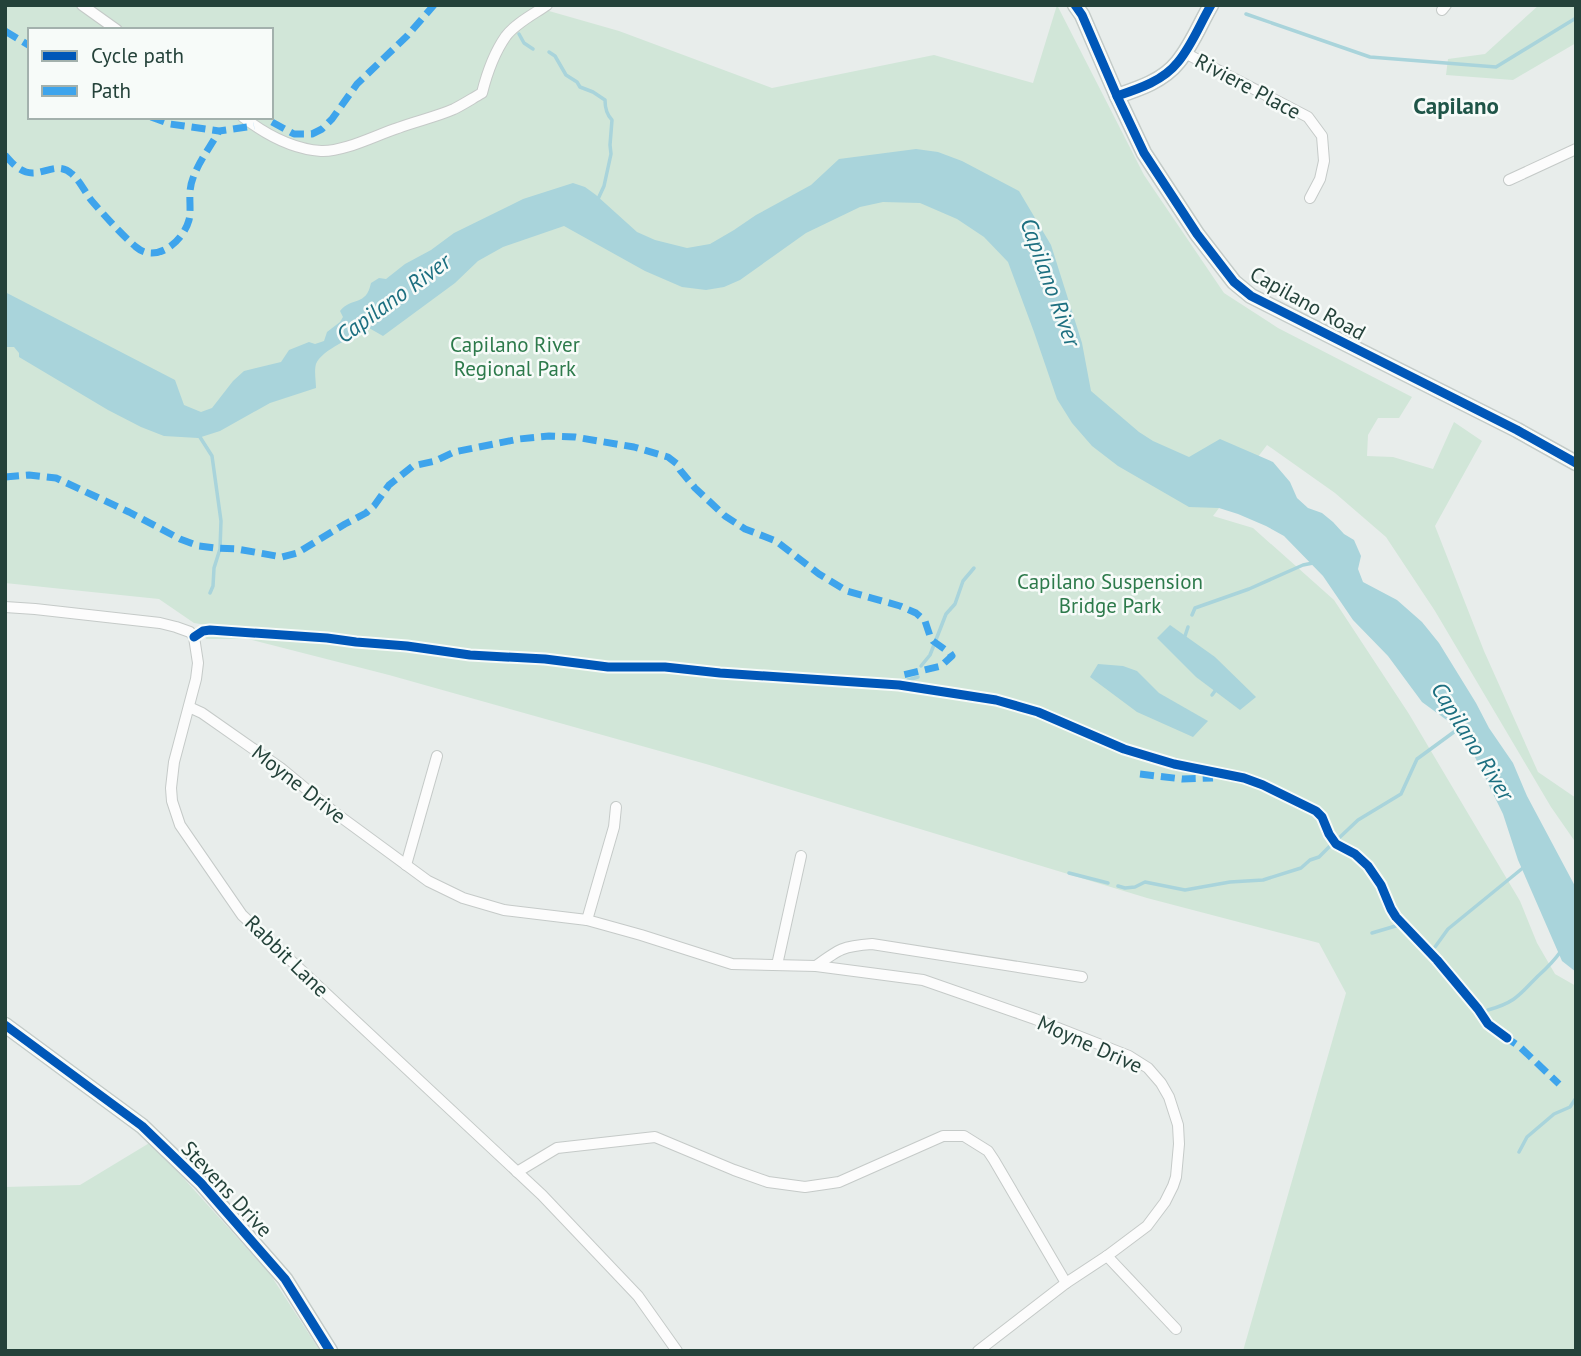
<svg xmlns="http://www.w3.org/2000/svg" width="1581" height="1356" viewBox="0 0 1581 1356" font-family="'PT Sans',sans-serif">
	<rect width="100%" height="100%" fill="#e8edeb"/>
	<!-- green -->
	<g fill="#d1e6d8" fill-rule="evenodd">
		<path d="M5,5H528L619,31L772,88L934,55L1033,83L1057,5L1144,175L1224,293L1278,328L1412,397L1399,418H1378L1368,435L1367,456L1393,457L1433,469L1454,422L1482,441L1435,526L1484,651L1538,772L1576,798V843L1551,807L1435,611L1386,537L1335,493L1267,445L1213,516L1253,528L1334,600L1409,714L1520,901L1537,943L1555,974L1576,986V1351H1243L1346,993L1319,943L1147,898L706,764L389,675L248,639H206L205,635L210,632L299,639L282,632L212,626L194,623L159,599L5,583ZM30,30H271V117H30Z"/>
		<polygon points="1539,5 1576,5 1576,43 1513,80 1446,75 1448,59 1485,54"/>
		<polygon points="151,1142 270,1274 320,1351 5,1351 5,1187 80,1185"/>
	</g>
	<!-- water -->
	<g fill="#a9d4db">
		<path d="M916,149L938,152L962,161L1019,191L1051,245L1082,343L1091,391L1139,432L1153,441L1189,457L1220,439L1273,462L1290,482L1297,498L1308,508L1322,513L1333,522L1344,534L1354,540L1361,556L1358,569L1363,582L1397,600L1422,622L1439,643L1476,703L1489,728L1513,763L1527,796L1576,888V972L1562,961L1518,860L1503,814L1473,753L1448,721L1422,702L1388,656L1353,620L1323,576L1284,536L1266,526L1238,514L1219,508L1189,507L1118,466L1092,446L1072,423L1057,399L1034,332L1008,262L984,237L957,219L920,203L883,202L860,207L806,233L740,280L724,287L706,290L682,287L645,271L564,226L503,247L478,261L455,283L383,336L369,328C355,337 322,349 316,364C314,371 316,381 316,388L270,403L220,431L198,438L164,436L141,427L108,410L19,357V353L14,347H5V292L175,380L184,405L201,412L212,408L233,381L244,371L281,362L289,350L309,342L315,344L324,341L327,332L340,322L343,317L340,311C352,296 366,307 371,283L379,278L386,279L405,264L431,250L454,233L523,199L573,183L585,187L596,195L637,232L655,240L687,248L710,244L734,230L756,215L811,185L839,159Z"/>
		<polygon points="1170,625 1215,657 1256,697 1240,710 1196,677 1157,638"/>
		<polygon points="1098,664 1123,666 1137,671 1159,693 1208,721 1193,737 1137,712 1090,677"/>
	</g>
	<g fill="none" stroke-linecap="round" stroke-linejoin="round">
		<!-- stream -->
		<g stroke="#a9d4db" stroke-width="3.5">
			<polyline points="1246,14 1370,57 1496,67 1576,18"/>
			<polyline points="519,34 524,43 533,49"/>
			<path d="M549,52L555,56L566,75L577,82L580,87L593,92L605,100C605,108 607,115 612,120L610,145L611,154L604,186L598,199"/>
			<polyline points="198,434 212,456 221,521 220,549 214,568 213,586 210,593"/>
			<polyline points="1192,615 1195,608 1249,589 1303,565 1313,563"/>
			<polyline points="1185,636 1188,627"/>
			<polyline points="921,666 930,655 946,614 955,604 963,581 974,568"/>
			<polyline points="908,680 918,677"/>
			<polyline points="1212,695 1215,691"/>
			<polyline points="1339,838 1358,820 1401,794 1417,759 1458,729"/>
			<polyline points="1069,873 1108,883"/>
			<polyline points="1118,886 1125,888 1135,887 1145,882 1185,890 1230,882 1263,880 1301,868 1310,860 1319,857 1330,846"/>
			<polyline points="1372,933 1399,925 1424,952"/>
			<polyline points="1435,947 1448,929 1524,867"/>
			<path d="M1488,1010C1516,1002 1519,995 1538,976C1547,968 1554,961 1561,951"/>
			<polyline points="1519,1152 1527,1137 1554,1114 1570,1107 1576,1098"/>
		</g>
		<defs>
			<g id="street">
				<polyline points="82,5 117,30"/>
				<polyline points="1442,10 1446,5"/>
				<polyline points="1185,53 1308,117 1322,136 1324,161 1320,179 1310,198"/>
				<path d="M243,117C265,134 293,149 321,151C344,152 376,135 398,128C416,121 436,117 454,109C464,104 473,98 482,93C487,73 494,53 506,36C516,23 534,14 547,5"/>
				<polyline points="1509,180 1576,149"/>
				<polyline points="5,607 35,609 160,623 176,627 190,632 194,637 198,663 196,679 174,762 171,788 172,801 180,825 242,915 542,1195 638,1296 677,1351"/>
				<polyline points="189,707 202,713 282,769 334,812 428,881 463,898 504,910 587,920 641,935 732,964 816,966 923,980 1035,1019 1129,1056 1148,1068 1161,1083 1169,1097 1178,1125 1179,1144 1176,1177 1173,1186 1165,1202 1147,1226 1107,1256 1066,1283 978,1351"/>
				<polyline points="406,865 437,756"/>
				<polyline points="587,920 614,827 616,807"/>
				<polyline points="777,965 801,856"/>
				<path d="M816,966C839,949 843,946 872,944L1082,977"/>
				<polyline points="517,1172 557,1148 655,1137 734,1170 768,1182 805,1187 839,1182 943,1136 964,1136 988,1151 994,1160 1066,1283"/>
				<polyline points="1107,1256 1176,1329"/>
			</g>
			<g id="secondary">
				<polyline points="1075,5 1082,15 1117,96 1144,153 1197,234 1234,282 1251,296 1517,430 1576,463"/>
				<path d="M1117,96C1138,89 1163,81 1178,62C1192,45 1200,24 1211,5"/>
				<polyline points="5,1025 142,1126 201,1183 285,1279 330,1351"/>
			</g>
		</defs>
		<!-- street casing -->
		<use href="#street" stroke="#c5cac8" stroke-width="12"/>
		<!-- secondary casing -->
		<use href="#secondary" stroke="#c3cbc8" stroke-width="17"/>
		<!-- street -->
		<use href="#street" stroke="#fcfcfc" stroke-width="10"/>
		<!-- secondary -->
		<use href="#secondary" stroke="#fcfcfc" stroke-width="14"/>
		<!-- quiet -->
		<g stroke="#3ea4ec" stroke-width="7" stroke-dasharray="14 7" stroke-linecap="butt">
			<polyline points="5,31 30,46"/>
			<polyline points="151,117 170,124 219,131 254,126"/>
			<polyline points="272,122 294,134 312,134 322,129 332,119 357,84 407,36 434,5"/>
			<path d="M5,155C11,162 17,169 26,172C42,177 57,160 72,174C80,181 85,192 91,200C104,215 121,234 136,247C156,264 183,242 189,220C192,207 187,193 193,178C199,161 211,146 219,131"/>
			<polyline points="5,477 29,475 56,478 129,512 180,539 199,546 215,548 237,549 282,557 297,553 345,524 366,513 374,506 389,485 413,466 435,461 454,452 519,439 549,436 575,437 634,447 668,457 677,464 680,470 695,488 725,516 745,529 776,541 819,574 847,591 900,606 916,613 925,621 930,636 933,641 950,653 952,656 941,666 903,675 900,679 899,685"/>
			<polyline points="1140,774 1182,779 1213,778"/>
			<polyline points="1504,1036 1520,1047 1559,1084"/>
		</g>
		<defs>
			<g id="cycleway">
				<polyline points="1075,5 1082,15 1117,96 1144,153 1197,234 1234,282 1251,296 1517,430 1576,463"/>
				<path d="M1117,96C1138,89 1163,81 1178,62C1192,45 1200,24 1211,5"/>
				<polyline points="194,637 203,631 210,630 327,638 356,642 407,646 470,655 545,659 608,667 665,667 720,673 899,685 996,700 1038,712 1124,749 1174,764 1244,778 1263,785 1316,811 1322,817 1329,834 1336,844 1355,854 1368,866 1381,885 1391,909 1396,917 1437,960 1478,1009 1488,1024 1507,1038"/>
				<polyline points="5,1025 142,1126 201,1183 285,1279 330,1351"/>
			</g>
		</defs>
		<!-- cycleway casing -->
		<use href="#cycleway" stroke="#f7fbf9" stroke-width="13"/>
		<!-- cycleway -->
		<use href="#cycleway" stroke="#0057b8" stroke-width="9"/>
	</g>
	<g text-anchor="middle" dominant-baseline="central" stroke-width="5" stroke-linejoin="round" paint-order="stroke">
		<!-- street labels -->
		<g font-size="21" fill="#24423a" stroke="#f7fbf9">
			<text transform="translate(1248 86) rotate(28)">Riviere Place</text>
			<text transform="translate(1308 303) rotate(29)">Capilano Road</text>
			<text transform="translate(299 784) rotate(38)">Moyne Drive</text>
			<text transform="translate(287 956) rotate(44)">Rabbit Lane</text>
			<text transform="translate(1090 1044) rotate(24)">Moyne Drive</text>
			<text transform="translate(227 1189) rotate(47)">Stevens Drive</text>
		</g>
		<!-- park labels -->
		<g font-size="21" fill="#2d7a4b" stroke="#f7fbf9">
			<text x="515" y="344">Capilano River<tspan x="515" dy="24">Regional Park</tspan></text>
			<text x="1110" y="581">Capilano Suspension<tspan x="1110" dy="24">Bridge Park</tspan></text>
		</g>
		<!-- neighbourhood labels -->
		<g font-size="23" font-weight="bold" fill="#1f5548" stroke="#f7fbf9">
			<text x="1456" y="105">Capilano</text>
		</g>
		<!-- water labels -->
		<g font-size="23" font-style="italic" fill="#1c6f80" stroke="#f7fbf9">
			<text transform="translate(1051 282) rotate(70)">Capilano River</text>
			<text transform="translate(393 298) rotate(-36)">Capilano River</text>
			<text transform="translate(1473 741) rotate(58)">Capilano River</text>
		</g>
	</g>
	<!-- border -->
	<rect width="1581" height="1356" fill="none" stroke="#24423a" stroke-width="14"/>
	<!-- legend -->
	<rect x="28" y="28" width="245" height="91" fill="#f7fbf9" stroke="#a3b1ad" stroke-width="2"/>
	<rect x="42" y="51" width="35" height="10" fill="#0057b8" stroke="#a3b1ad" stroke-width="2"/>
	<text x="91" y="63" font-size="21" fill="#24423a">Cycle path</text>
	<rect x="42" y="86" width="35" height="10" fill="#3ea4ec" stroke="#a3b1ad" stroke-width="2"/>
	<text x="91" y="98" font-size="21" fill="#24423a">Path</text>
</svg>
